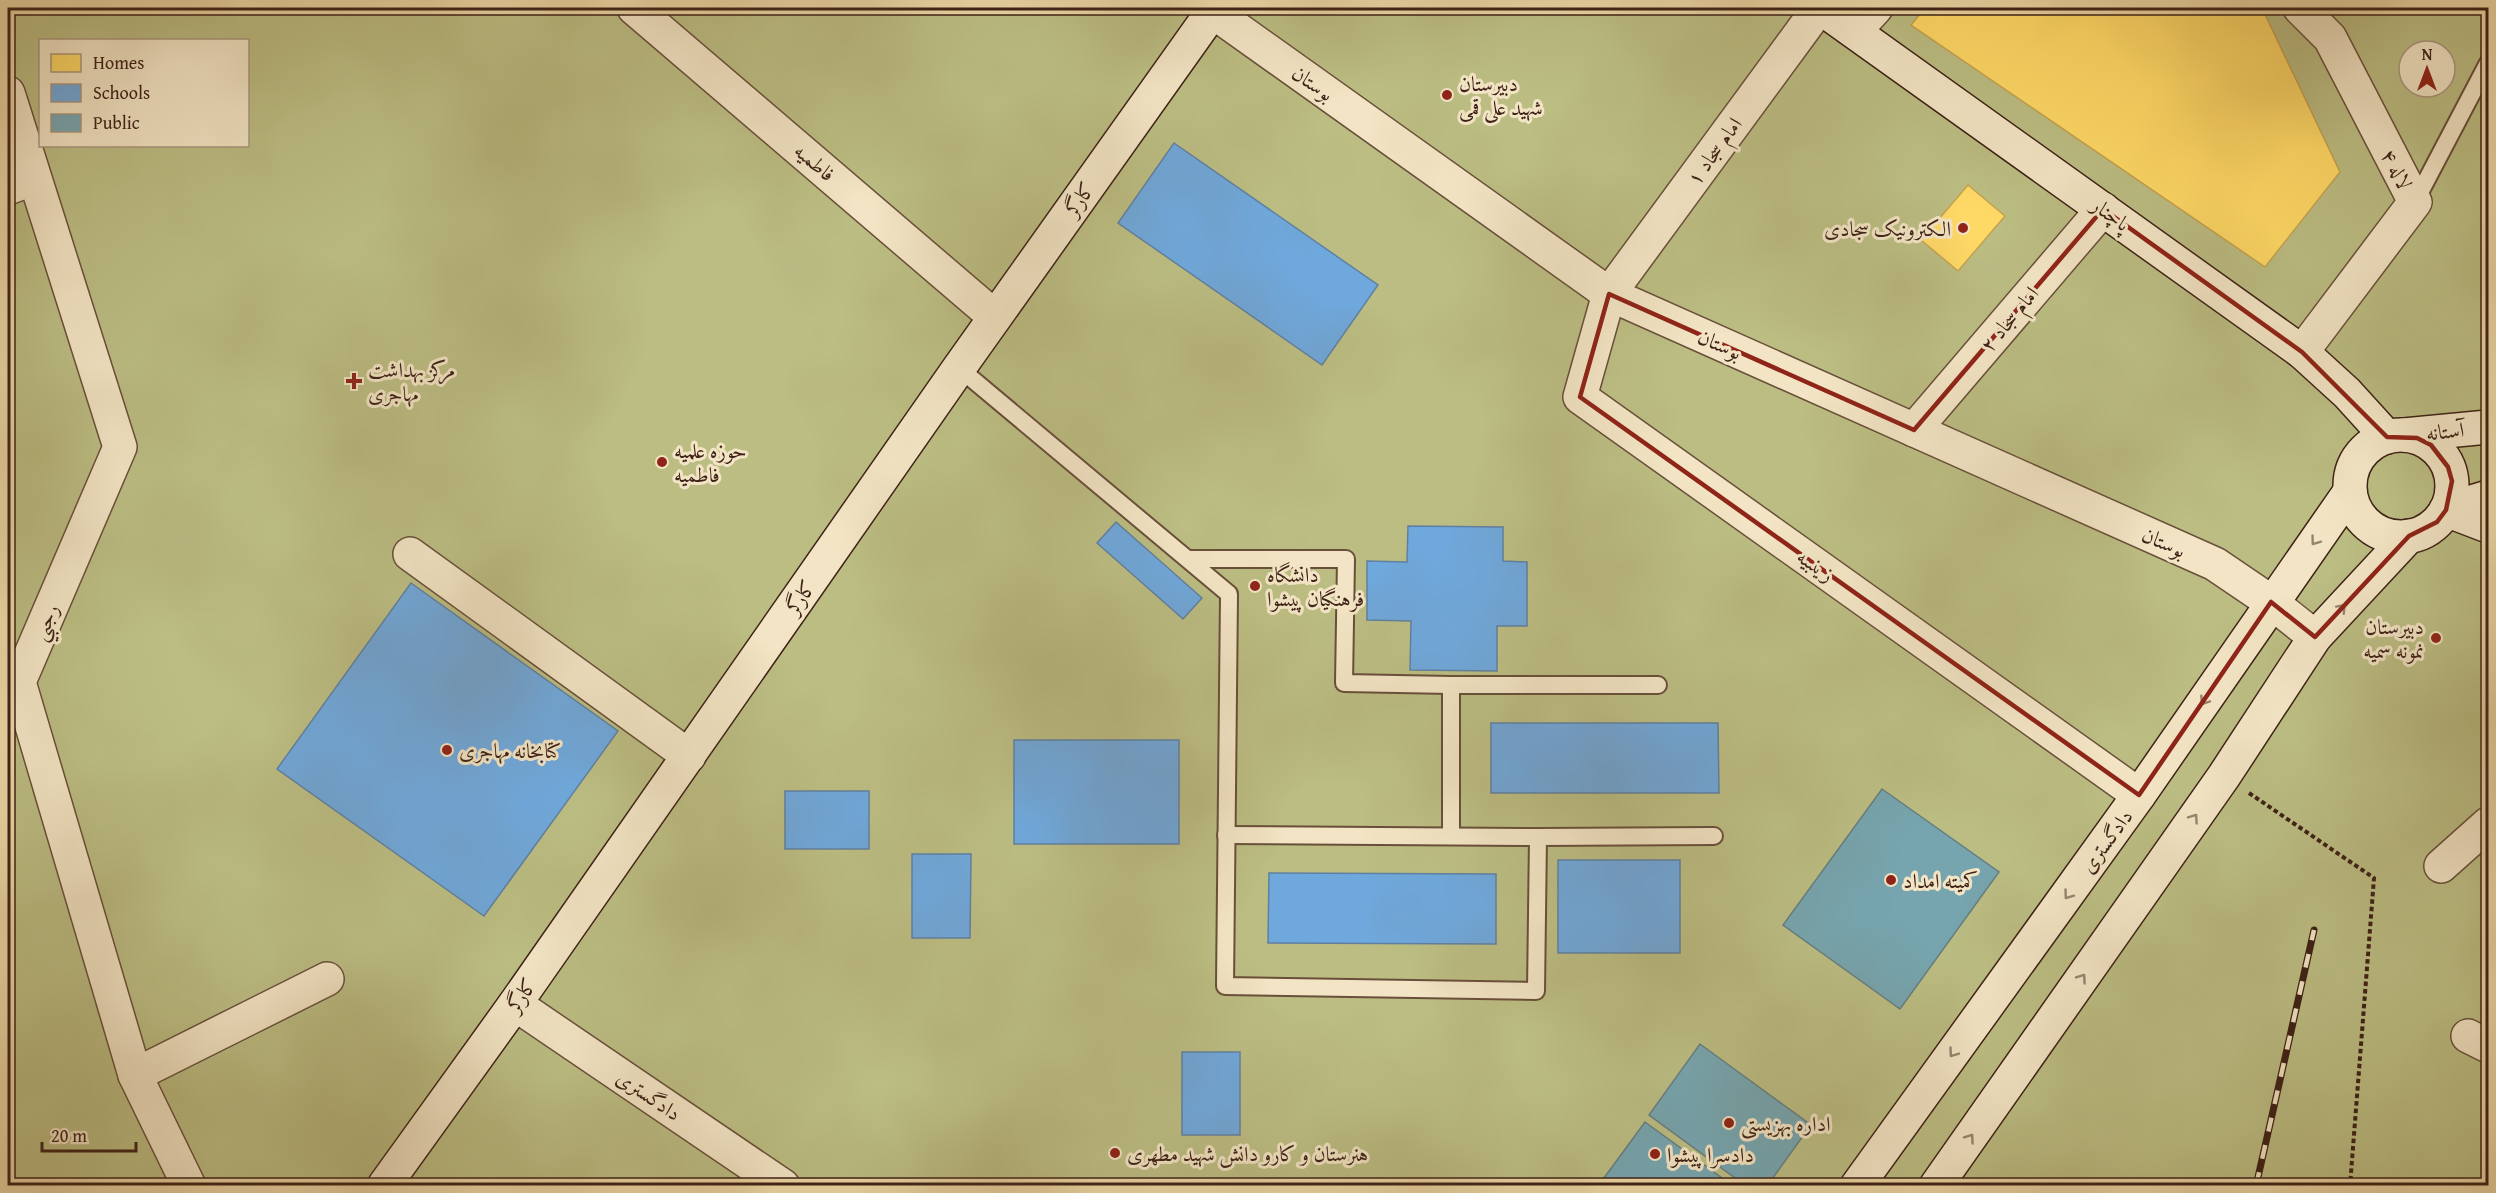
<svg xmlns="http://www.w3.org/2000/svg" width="2496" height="1193" viewBox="0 0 2496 1193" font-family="'Gentium Book Plus',Amiri,serif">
	<rect width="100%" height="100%" fill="#ebd6a5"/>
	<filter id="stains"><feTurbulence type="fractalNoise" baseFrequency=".00333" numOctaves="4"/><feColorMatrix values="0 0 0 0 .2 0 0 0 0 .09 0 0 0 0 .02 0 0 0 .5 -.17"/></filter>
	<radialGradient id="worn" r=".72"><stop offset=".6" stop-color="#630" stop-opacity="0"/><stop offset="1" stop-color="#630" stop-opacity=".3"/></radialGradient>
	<!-- green -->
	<path fill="#bbbd83" stroke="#7c704d" stroke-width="1.5" fill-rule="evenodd" d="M8,8H2488V1185H8ZM40,40H248V146H40ZM2409,51H2445V87H2409Z"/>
	<!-- homes -->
	<g fill="#ffd966" stroke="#c5a24e" stroke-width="1.5">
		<polygon points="1925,8 2262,8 2340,172 2265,267 1911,25"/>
		<polygon points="1968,185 2005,216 1958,271 1921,240"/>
	</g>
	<!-- schools -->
	<g fill="#6fa8dc" stroke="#6080a1" stroke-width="1.5">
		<polygon points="1174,143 1378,285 1322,365 1118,223"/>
		<polygon points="1116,522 1202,598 1183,619 1097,543"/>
		<polygon points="1408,526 1503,527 1503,561 1527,562 1527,626 1497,626 1497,671 1410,670 1411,621 1367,620 1367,561 1407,562"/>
		<polygon points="411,583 618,731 484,916 277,769"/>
		<polygon points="1491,723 1718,723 1719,793 1491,793"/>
		<rect x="1014" y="740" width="165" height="104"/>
		<rect x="785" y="791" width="84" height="58"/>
		<polygon points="912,854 971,854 970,938 912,938"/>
		<rect x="1558" y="860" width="122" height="93"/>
		<polygon points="1269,873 1496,874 1496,944 1268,943"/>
		<rect x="1182" y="1052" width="58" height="83"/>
	</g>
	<!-- public -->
	<g fill="#76a5af" stroke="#657e81" stroke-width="1.5">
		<polygon points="1882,789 1999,872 1900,1009 1783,925"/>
		<polygon points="1700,1044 1811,1125 1767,1186 1746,1186 1649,1115"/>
		<polygon points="1645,1122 1733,1186 1598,1186"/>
	</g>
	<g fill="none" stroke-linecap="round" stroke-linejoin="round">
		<defs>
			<g id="lane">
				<polyline points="2415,202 2488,63"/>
				<polyline points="959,368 1229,594 1225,986 1536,991 1538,837 1714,836"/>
				<polyline points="1191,559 1346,559 1344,683 1451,685"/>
				<polyline points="1226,835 1538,837"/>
				<polyline points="1451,836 1451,685 1658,685"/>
			</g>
			<g id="street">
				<polyline points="634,8 995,317"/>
				<polyline points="1819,8 1609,294 1580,397 2139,795"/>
				<polyline points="2300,8 2330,38 2415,202 2302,352"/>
				<polyline points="1212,11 1609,294 2215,564 2271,602 2315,637"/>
				<polyline points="1856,30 1876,8"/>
				<polyline points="8,93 120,447 19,682 135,1075 189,1186"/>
				<polyline points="8,188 34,178"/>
				<polyline points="1914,430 2103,209"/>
				<polyline points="410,554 689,756"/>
				<polyline points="2441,866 2488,824"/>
				<polyline points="515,1004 783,1186"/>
				<polyline points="2468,1036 2488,1046"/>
				<polyline points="135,1075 327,979"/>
			</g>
			<g id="secondary">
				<polyline points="1821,8 2302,352 2347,393 2387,437"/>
				<polyline points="2404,435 2488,427"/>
				<circle cx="2401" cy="486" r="51"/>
				<polyline points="2446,510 2488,526"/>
				<polyline points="2446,510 2488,497"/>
				<polyline points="384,1186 515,1004 959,368 1215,8"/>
				<polyline points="1857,1186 2139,795 2349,493"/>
				<polyline points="1936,1186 2224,776 2315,637 2409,536"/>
			</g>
		</defs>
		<!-- lane casing -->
		<use href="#lane" stroke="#694f3a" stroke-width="20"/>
		<!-- street casing -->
		<use href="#street" stroke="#694f3a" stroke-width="36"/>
		<!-- secondary casing -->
		<use href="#secondary" stroke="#3e2217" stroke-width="36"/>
		<!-- path -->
		<polyline stroke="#3e2217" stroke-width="4" stroke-dasharray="4.5 3" stroke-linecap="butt" points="2249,793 2374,878 2350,1186"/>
		<!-- lane -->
		<use href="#lane" stroke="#f2e4c4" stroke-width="16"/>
		<!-- street -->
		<use href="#street" stroke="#f2e4c4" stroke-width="33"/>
		<!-- secondary -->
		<use href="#secondary" stroke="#f2e4c4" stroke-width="33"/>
		<defs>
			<polyline id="rail" points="2256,1186 2314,930"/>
		</defs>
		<!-- rail casing -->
		<use href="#rail" stroke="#3e2217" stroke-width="7"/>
		<!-- rail -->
		<use href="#rail" stroke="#f2e4c4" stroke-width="4.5" stroke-dasharray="14" stroke-linecap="butt"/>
	</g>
	<!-- one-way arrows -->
	<defs><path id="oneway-chevron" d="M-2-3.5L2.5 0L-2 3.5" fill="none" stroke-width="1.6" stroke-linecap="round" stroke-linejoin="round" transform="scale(1.5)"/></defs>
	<g stroke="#98836e">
		<use href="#oneway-chevron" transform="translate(2315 541) rotate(126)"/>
		<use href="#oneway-chevron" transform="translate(2342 608) rotate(-47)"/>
		<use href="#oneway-chevron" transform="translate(2204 701) rotate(124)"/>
		<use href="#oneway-chevron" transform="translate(2194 818) rotate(-55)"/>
		<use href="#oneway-chevron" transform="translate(2068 895) rotate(126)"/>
		<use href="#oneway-chevron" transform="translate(2082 978) rotate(-55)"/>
		<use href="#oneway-chevron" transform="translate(1953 1053) rotate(126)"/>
		<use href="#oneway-chevron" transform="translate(1970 1138) rotate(-55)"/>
	</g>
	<!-- marked area -->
	<path fill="none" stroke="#8f2418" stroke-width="4.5" stroke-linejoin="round" d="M2103,209L2302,352L2387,437L2417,438L2431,445L2448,467L2452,481L2446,510L2437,522L2409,536L2315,637L2271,602L2139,795L1580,397L1609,294L1914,430Z"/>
	<!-- markers -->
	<g fill="#8f2418" stroke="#f2e4c4" stroke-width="2">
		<circle cx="1447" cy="95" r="6"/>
		<circle cx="1963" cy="228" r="6"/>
		<path d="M351 372h6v6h6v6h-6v6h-6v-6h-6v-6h6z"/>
		<circle cx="662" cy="462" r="6"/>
		<circle cx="1255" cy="586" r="6"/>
		<circle cx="2436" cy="638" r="6"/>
		<circle cx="447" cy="750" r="6"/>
		<circle cx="1891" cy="880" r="6"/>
		<circle cx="1729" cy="1123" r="6"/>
		<circle cx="1115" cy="1153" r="6"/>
		<circle cx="1655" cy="1154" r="6"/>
	</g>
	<g text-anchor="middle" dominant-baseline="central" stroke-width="6" stroke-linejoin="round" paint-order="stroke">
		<!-- street labels -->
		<g font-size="21" fill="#3e2217" stroke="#f2e4c4">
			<text transform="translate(1313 83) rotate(35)">بوستان</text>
			<text transform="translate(1714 151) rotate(-54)">امام سجاد ۱</text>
			<text transform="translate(815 162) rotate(41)">فاطميه</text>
			<text transform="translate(2397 169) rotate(63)">لاله ۴</text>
			<text transform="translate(1079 199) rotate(-55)">کارگر</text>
			<text transform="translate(2111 214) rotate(36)">پاچنار</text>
			<text transform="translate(2009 319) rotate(-50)">امام سجاد ۲</text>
			<text transform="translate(1720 344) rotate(24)">بوستان</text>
			<text transform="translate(2445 431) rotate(-6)">آستانه</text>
			<text transform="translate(2164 542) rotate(24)">بوستان</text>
			<text transform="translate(1816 565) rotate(35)">زينبيه</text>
			<text transform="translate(800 597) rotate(-55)">کارگر</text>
			<text transform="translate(45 622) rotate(-67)">رجبي</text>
			<text transform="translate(2106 841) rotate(-54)">دادگستری</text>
			<text transform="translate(521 995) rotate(-55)">کارگر</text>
			<text transform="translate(649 1095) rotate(34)">دادگستری</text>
		</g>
		<!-- poi labels -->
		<g font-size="21" fill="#3e2217" stroke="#f2e4c4" text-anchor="start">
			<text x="1459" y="83">دبیرستان<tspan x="1459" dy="24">شهید علی قمی</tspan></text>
			<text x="1951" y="228" text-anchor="end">الکترونیک سجادی</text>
			<text x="368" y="369">مرکز بهداشت<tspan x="368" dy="24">مهاجری</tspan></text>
			<text x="674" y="450">حوزه علمیه<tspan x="674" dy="24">فاطمیه</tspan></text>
			<text x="1267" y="574">دانشگاه<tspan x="1267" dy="24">فرهنگیان پیشوا</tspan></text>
			<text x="2424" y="626" text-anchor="end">دبیرستان<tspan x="2424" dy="24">نمونه سمیه</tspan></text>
			<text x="459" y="750">کتابخانه مهاجری</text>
			<text x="1903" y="880">کمیته امداد</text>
			<text x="1741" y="1123">اداره بهزیستی</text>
			<text x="1127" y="1153">هنرستان و کارو دانش شهید مطهری</text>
			<text x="1667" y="1154">دادسرا پیشوا</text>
		</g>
	</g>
	<!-- margin -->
	<rect width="2496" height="1193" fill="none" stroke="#ebd6a5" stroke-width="30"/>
	<rect x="9" y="9" width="2478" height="1175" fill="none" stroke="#3e2217" stroke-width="3"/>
	<rect x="15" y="15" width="2466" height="1163" fill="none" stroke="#3e2217" stroke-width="1.5"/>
	<!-- legend -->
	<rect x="39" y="39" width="210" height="108" fill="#f2e4c4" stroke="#aa967f" stroke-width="1.5"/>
	<rect x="51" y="54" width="30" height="18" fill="#ffd966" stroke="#aa967f" stroke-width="1.5"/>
	<text x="93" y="69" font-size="18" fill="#3e2217">Homes</text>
	<rect x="51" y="84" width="30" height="18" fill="#6fa8dc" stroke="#aa967f" stroke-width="1.5"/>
	<text x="93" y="99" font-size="18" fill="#3e2217">Schools</text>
	<rect x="51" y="114" width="30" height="18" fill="#76a5af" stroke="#aa967f" stroke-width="1.5"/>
	<text x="93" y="129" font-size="18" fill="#3e2217">Public</text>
	<!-- north arrow -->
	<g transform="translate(2427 69)"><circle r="28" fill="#f2e4c4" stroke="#aa967f" stroke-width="1.5"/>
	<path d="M0-4.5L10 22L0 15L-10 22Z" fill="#8f2418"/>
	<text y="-9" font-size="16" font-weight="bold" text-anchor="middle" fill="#3e2217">N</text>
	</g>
	<!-- scale -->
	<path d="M42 1142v9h94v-9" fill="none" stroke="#3e2217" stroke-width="3"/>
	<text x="51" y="1142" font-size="18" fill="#3e2217" stroke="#f2e4c4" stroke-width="4.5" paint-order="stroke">20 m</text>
	<rect width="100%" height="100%" filter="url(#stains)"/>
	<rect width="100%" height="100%" fill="url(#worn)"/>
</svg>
